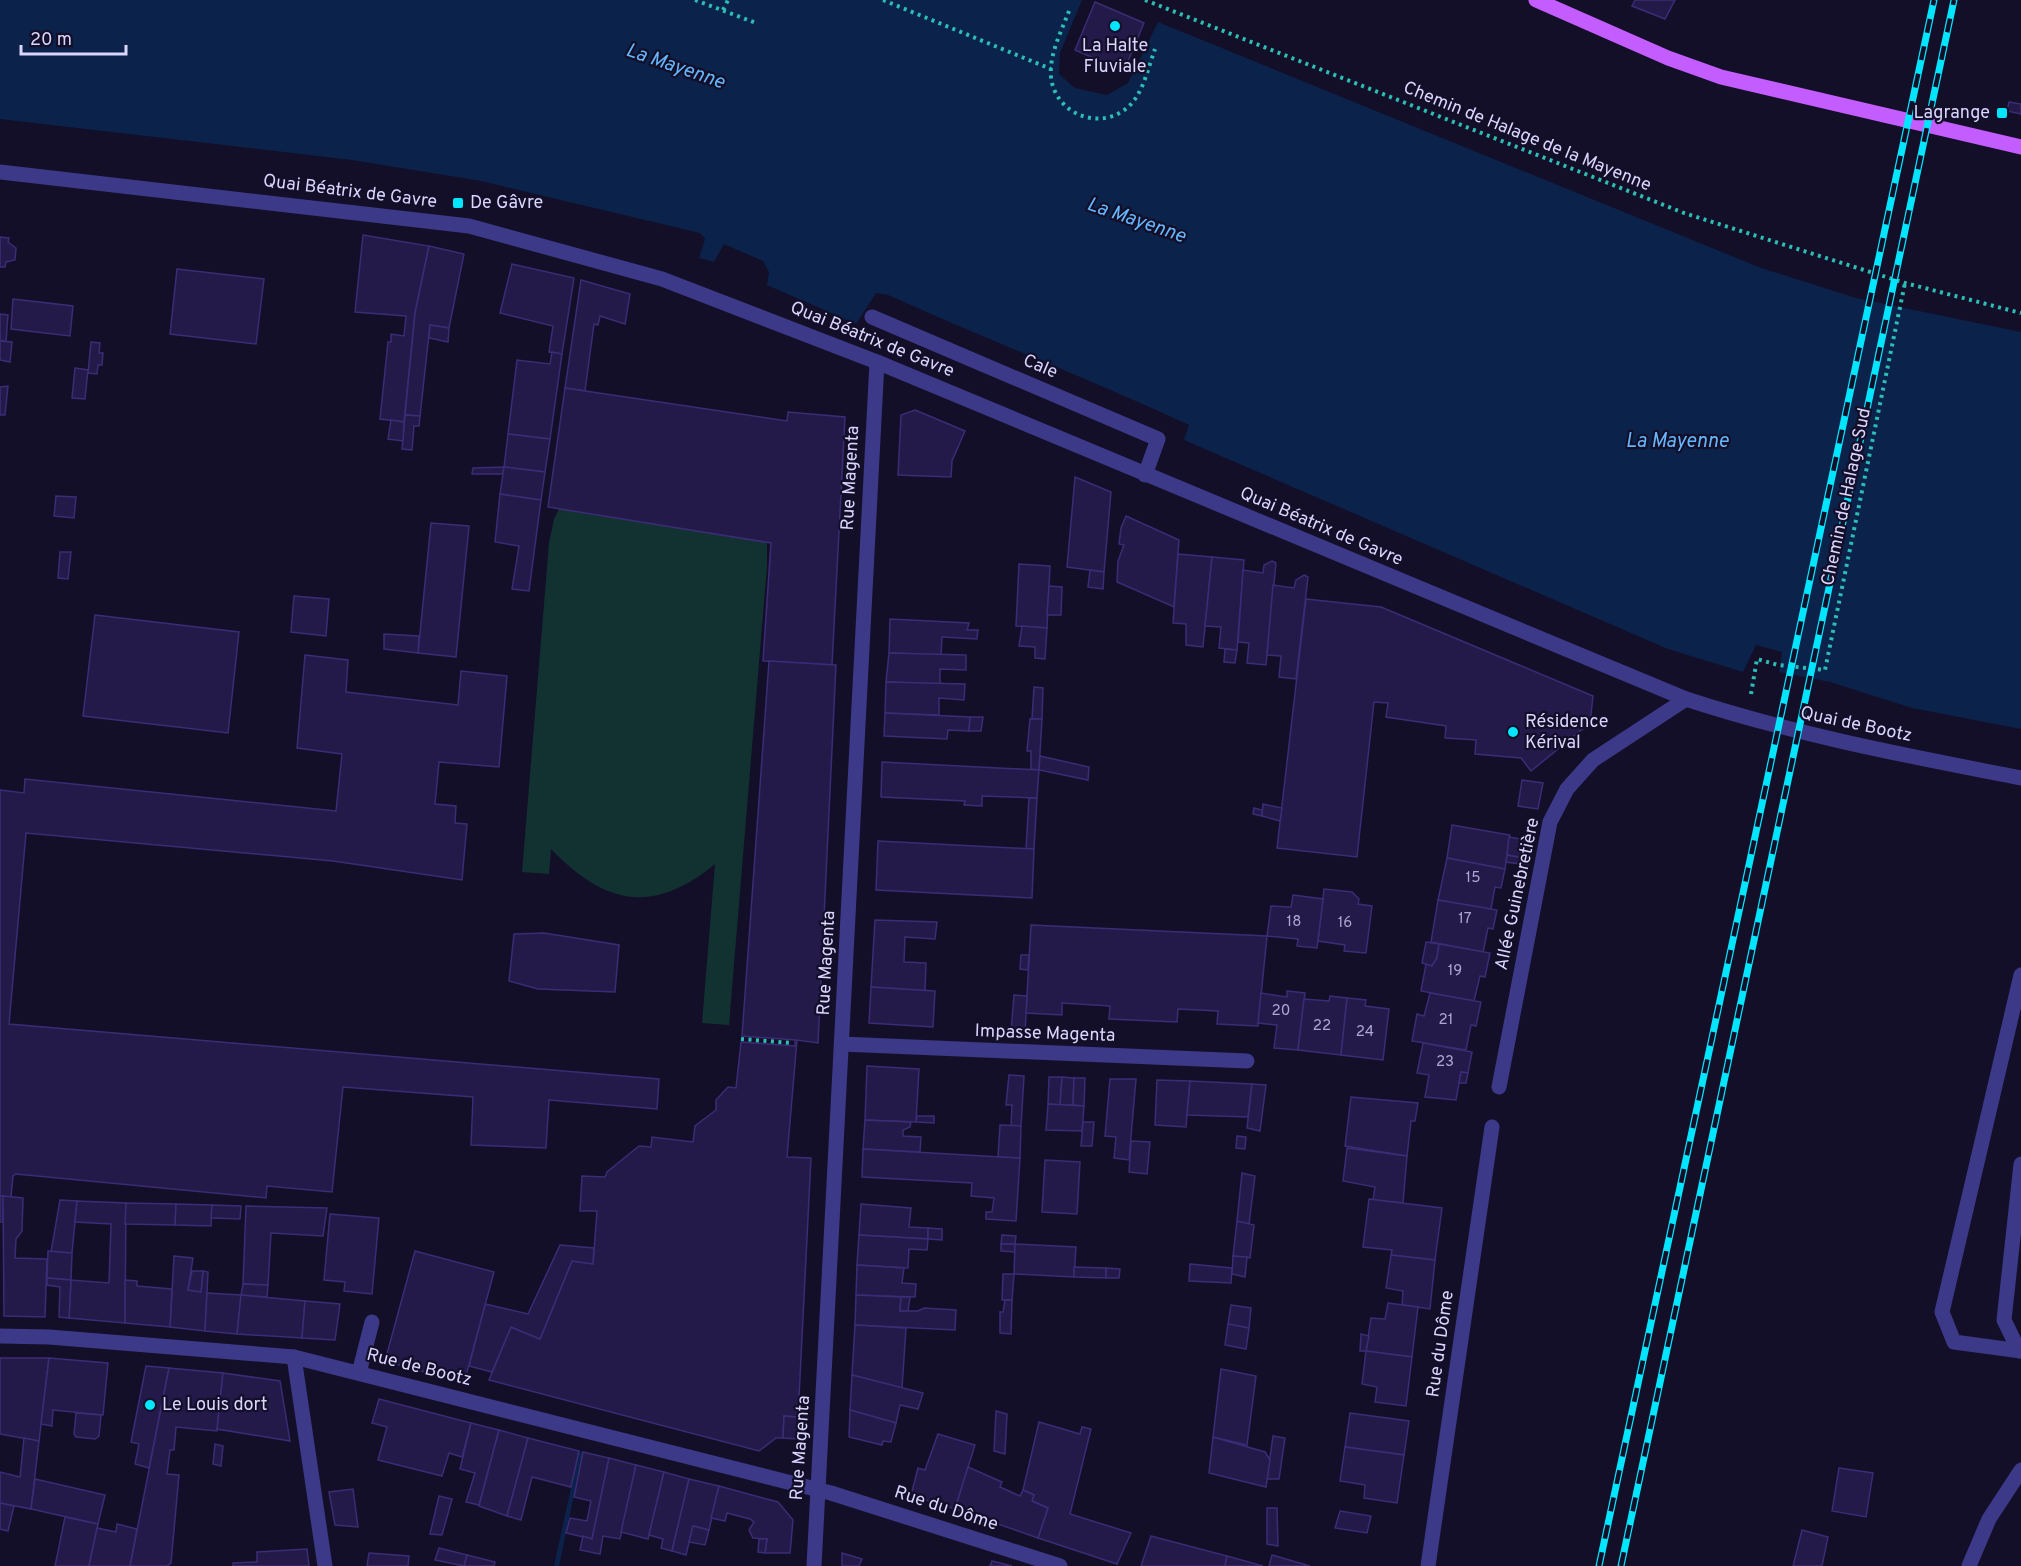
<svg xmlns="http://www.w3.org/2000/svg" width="2021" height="1566" viewBox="0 0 2021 1566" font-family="Overpass,sans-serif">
	<rect width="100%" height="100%" fill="#130f28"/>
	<!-- green -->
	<path fill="#123231" d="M565,497L767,541V566L729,1025L702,1023L715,864C653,915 605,905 551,849L549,874L522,872L549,543L554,519Z"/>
	<!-- water -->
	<g fill="#0b224b">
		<path d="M0,0H1082L1060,53L1059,74L1075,88L1107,95L1128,83L1158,22L1761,268L1856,298L2021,332V729L1912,708L1830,682L1779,672L1782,652L1756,645L1743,672L1668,649L1184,440L1189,425C1090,379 988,340 888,295L876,293L856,324L767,285L769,272L763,261L724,244L714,262L699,258L705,239L700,233L481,181L352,160L0,119Z"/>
		<polygon points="579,1451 583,1452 559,1566 554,1566"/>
	</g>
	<!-- building -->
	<g fill="#241a49" stroke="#3b2c76" stroke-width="1.5">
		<polygon points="1635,0 1675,0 1665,19 1632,6"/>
		<polygon points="1095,2 1144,23 1124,71 1075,50"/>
		<polygon points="2009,102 2021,104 2021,114 2007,111"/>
		<polygon points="363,235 429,246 415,313 404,422 380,419 388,342 391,342 391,334 404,336 406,316 355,312"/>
		<polygon points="0,237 9,238 8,242 16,248 15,260 6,262 5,267 0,267"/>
		<polygon points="429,246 464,254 449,328 430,325 420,416 405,415 415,313"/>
		<polygon points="512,264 574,278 562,354 549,352 553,326 500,313"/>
		<polygon points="177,269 264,279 256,344 170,334"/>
		<polygon points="581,280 630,294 625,324 600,316 598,325 594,324 585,391 565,388"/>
		<polygon points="13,299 73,306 70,336 11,329"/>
		<polygon points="0,314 8,315 6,341 0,341"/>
		<polygon points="430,325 449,328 448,342 429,338"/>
		<polygon points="0,341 12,342 10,362 0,360"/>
		<polygon points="91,342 100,343 99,353 103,353 102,365 98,365 97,374 88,373"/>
		<polygon points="552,352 562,354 550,439 508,434 517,360 550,364"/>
		<polygon points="75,368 88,370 85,399 72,398"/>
		<polygon points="8,386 5,415 0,415 0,387"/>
		<polygon points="565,388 787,421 788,412 845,417 832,665 763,661 771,543 548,507"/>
		<polygon points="915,410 965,431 952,461 951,477 898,475 901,415"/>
		<polygon points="405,415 420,416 419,426 414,426 412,450 402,449"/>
		<polygon points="391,420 404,422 403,441 388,439"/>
		<polygon points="508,434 550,439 545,472 504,467"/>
		<polygon points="504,467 503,474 472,474 473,468"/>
		<polygon points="504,467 545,472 541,500 500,494"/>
		<polygon points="1075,477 1111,492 1104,572 1067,567"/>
		<polygon points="500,494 541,500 529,591 512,589 519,546 495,542"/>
		<polygon points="56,496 76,497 74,518 54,516"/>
		<polygon points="1126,516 1179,540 1174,607 1117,582 1118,561 1124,545 1119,544 1121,528"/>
		<polygon points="431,523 469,526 456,657 418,653"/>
		<polygon points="60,552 71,552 68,579 58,578"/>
		<polygon points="1178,554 1212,557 1203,647 1186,645 1186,624 1173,623"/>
		<polygon points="1212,557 1244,560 1237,650 1219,648 1221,627 1205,626"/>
		<polygon points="1272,561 1276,563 1266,665 1247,663 1249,643 1238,642 1243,570 1263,573 1264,565"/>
		<polygon points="1019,564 1050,566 1047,628 1016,626"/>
		<polygon points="1090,570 1104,572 1103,589 1088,587"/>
		<polygon points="1304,575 1308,577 1296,679 1279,677 1281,656 1267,655 1273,585 1294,588 1296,580"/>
		<polygon points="1049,586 1062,587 1061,615 1047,615"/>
		<polygon points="294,596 329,599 326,636 291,632"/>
		<polygon points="1306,599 1381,607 1593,696 1590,723 1531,771 1521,758 1475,754 1476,740 1445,738 1446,726 1386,717 1388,703 1374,702 1357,857 1277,848"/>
		<polygon points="95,615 239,632 228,733 83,716"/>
		<polygon points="890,619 969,623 967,630 978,630 977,639 942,637 941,655 889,653"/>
		<polygon points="1022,626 1047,628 1045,659 1035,658 1035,647 1019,646"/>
		<polygon points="384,634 419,636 418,653 384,649"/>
		<polygon points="1225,649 1237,650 1235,663 1224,662"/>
		<polygon points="889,653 966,655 966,670 940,669 940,684 886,682"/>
		<polygon points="305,655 348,660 346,692 458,705 461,671 507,676 499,767 439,762 435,804 456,806 455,823 467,824 462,880 333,861 26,833 9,1024 659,1079 657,1109 549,1100 546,1148 471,1145 473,1097 343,1087 332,1192 267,1186 266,1198 16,1174 13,1176 11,1197 0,1196 0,790 24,793 25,779 336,811 342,754 297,748"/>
		<polygon points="769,661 836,665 818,1043 797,1040 787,1157 811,1158 798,1417 784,1416 783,1438 776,1438 759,1451 489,1380 511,1327 540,1339 572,1261 593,1264 597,1211 580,1211 582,1176 605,1177 607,1172 639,1146 651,1147 652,1137 693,1142 695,1126 716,1110 716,1100 728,1087 736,1088 741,1042 795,1046 795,1040 742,1036"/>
		<polygon points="886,682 965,684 964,700 939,698 939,715 885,713"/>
		<polygon points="1034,687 1043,688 1042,719 1032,719"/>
		<polygon points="885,713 970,717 969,731 948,730 947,739 884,736"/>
		<polygon points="970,717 983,717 981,731 969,731"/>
		<polygon points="1030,719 1042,719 1039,770 1031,769 1031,751 1027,751"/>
		<polygon points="1040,756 1089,767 1088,780 1039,770"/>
		<polygon points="882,762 1039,770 1037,798 982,796 982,806 964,805 965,801 881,797"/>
		<polygon points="1522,780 1543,783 1538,809 1518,806"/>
		<polygon points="1029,798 1037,798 1034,849 1026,849"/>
		<polygon points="1263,804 1282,808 1280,821 1262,816"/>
		<polygon points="1254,808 1262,810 1262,816 1253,814"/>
		<polygon points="1452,825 1510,835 1505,869 1447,858"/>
		<polygon points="1509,837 1532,841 1528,859 1507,855"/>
		<polygon points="878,841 1034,849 1032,898 876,890"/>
		<polygon points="1507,855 1528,859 1528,865 1506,862"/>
		<polygon points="1447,858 1505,869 1501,888 1495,887 1491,909 1438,900"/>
		<polygon points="1324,889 1352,892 1359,899 1358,904 1372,906 1366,953 1344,951 1345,945 1318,941"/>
		<polygon points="1293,895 1323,899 1317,948 1297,946 1298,939 1267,936 1271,906 1291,907"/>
		<polygon points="1438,900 1497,910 1493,929 1488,928 1483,952 1431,942"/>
		<polygon points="875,920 937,922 935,939 905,937 904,962 926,963 925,991 871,987"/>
		<polygon points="1031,925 1267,936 1258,1026 1217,1024 1218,1011 1178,1009 1177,1022 1109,1019 1110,1006 1062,1003 1062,1015 1026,1013"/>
		<polygon points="544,933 619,945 615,992 538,989 509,981 514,934"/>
		<polygon points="1426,942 1439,944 1437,958 1432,966 1422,963"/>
		<polygon points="1439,944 1490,953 1485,977 1480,976 1474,1001 1421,991 1426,964 1432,966 1437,958"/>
		<polygon points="1021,955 1029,955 1028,970 1020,969"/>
		<polygon points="871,987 935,991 933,1027 869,1023"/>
		<polygon points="1287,991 1305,993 1298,1050 1274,1048 1277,1025 1258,1023 1261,993 1287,997"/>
		<polygon points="1430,993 1481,1002 1476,1026 1471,1025 1466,1050 1412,1041 1417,1014 1424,1016"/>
		<polygon points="1014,995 1027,996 1025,1033 1011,1032"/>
		<polygon points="1330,996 1347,998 1341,1055 1298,1050 1304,999 1329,1001"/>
		<polygon points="1347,998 1366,1000 1365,1006 1389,1009 1383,1060 1341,1055"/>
		<polygon points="1423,1043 1472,1052 1468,1073 1461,1072 1456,1100 1425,1097 1429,1075 1417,1073"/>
		<polygon points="867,1066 919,1069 916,1122 865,1120"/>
		<polygon points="1461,1072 1468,1073 1466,1083 1459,1083"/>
		<polygon points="1009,1075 1024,1076 1021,1126 1011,1126 1012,1105 1006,1105"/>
		<polygon points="1049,1077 1062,1077 1060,1105 1048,1104"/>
		<polygon points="1062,1077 1074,1078 1073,1105 1060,1105"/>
		<polygon points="1074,1078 1085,1078 1084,1106 1073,1105"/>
		<polygon points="1110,1079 1136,1079 1129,1160 1114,1158 1116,1137 1105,1136"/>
		<polygon points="1157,1080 1190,1081 1186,1127 1155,1125"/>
		<polygon points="1190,1081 1252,1084 1248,1117 1187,1115"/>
		<polygon points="1252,1084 1266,1085 1260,1131 1247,1128"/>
		<polygon points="1351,1097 1418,1103 1415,1121 1411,1121 1407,1156 1345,1146"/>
		<polygon points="1048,1104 1084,1106 1082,1131 1046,1130"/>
		<polygon points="917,1116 934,1116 934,1123 916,1122"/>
		<polygon points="865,1120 911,1122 910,1127 903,1130 903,1136 921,1137 920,1152 863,1149"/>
		<polygon points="1083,1122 1094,1122 1092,1146 1081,1146"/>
		<polygon points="1000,1125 1021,1126 1020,1158 998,1157"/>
		<polygon points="1237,1136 1246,1137 1245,1149 1236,1148"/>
		<polygon points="1131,1141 1150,1142 1147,1174 1129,1172"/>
		<polygon points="1347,1148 1407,1156 1403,1203 1373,1200 1375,1187 1343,1181"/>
		<polygon points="863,1149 1020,1158 1016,1221 986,1219 986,1212 992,1212 994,1198 971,1196 972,1183 862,1177"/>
		<polygon points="1045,1160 1080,1162 1077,1214 1042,1212"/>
		<polygon points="1242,1173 1255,1176 1249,1224 1237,1221"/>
		<rect x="0" y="1196" width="3" height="26"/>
		<polygon points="3,1196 23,1198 22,1231 16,1239 15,1258 47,1259 45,1317 4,1316"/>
		<polygon points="1369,1199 1442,1208 1435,1260 1391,1255 1392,1250 1363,1247"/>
		<polygon points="60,1200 77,1201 72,1253 51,1252"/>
		<polygon points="77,1201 126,1203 125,1323 69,1318 71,1280 109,1283 111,1224 75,1222"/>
		<polygon points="126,1203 176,1204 175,1225 125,1224"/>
		<polygon points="176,1204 212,1205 211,1226 175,1225"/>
		<polygon points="861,1204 911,1208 909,1227 928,1228 928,1239 859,1235"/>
		<polygon points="212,1205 241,1206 240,1219 211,1218"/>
		<polygon points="246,1206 327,1208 323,1236 271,1233 268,1285 243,1284"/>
		<polygon points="330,1214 379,1218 372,1294 344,1291 345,1282 324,1280"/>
		<polygon points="1237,1221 1254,1225 1250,1258 1233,1256"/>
		<polygon points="928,1228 942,1229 942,1240 928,1239"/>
		<polygon points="859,1235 928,1239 927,1250 909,1249 908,1268 857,1265"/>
		<polygon points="1002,1235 1016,1236 1015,1244 1001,1244"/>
		<polygon points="1001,1244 1015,1244 1015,1252 1001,1251"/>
		<polygon points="1015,1244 1076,1247 1074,1277 1014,1274"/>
		<polygon points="560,1245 594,1248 593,1264 572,1261 540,1339 511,1327 492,1372 469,1366 485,1304 528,1314"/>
		<polygon points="48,1251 72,1253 71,1280 47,1278"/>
		<polygon points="415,1251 494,1272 464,1383 385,1361"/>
		<polygon points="1391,1255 1435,1260 1430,1309 1402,1305 1403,1291 1386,1288"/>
		<polygon points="174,1256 193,1258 188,1290 201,1292 203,1271 208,1272 205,1331 170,1327"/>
		<polygon points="1233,1256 1247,1257 1245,1277 1232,1274"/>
		<polygon points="1190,1264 1232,1268 1231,1283 1189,1281"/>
		<polygon points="857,1265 904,1268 902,1283 916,1284 915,1297 856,1295"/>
		<polygon points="1074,1267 1106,1268 1106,1278 1074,1277"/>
		<polygon points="1106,1268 1120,1269 1119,1278 1106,1278"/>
		<polygon points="192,1271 203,1271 201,1292 188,1290"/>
		<polygon points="1003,1274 1014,1274 1012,1300 1002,1300"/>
		<polygon points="47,1278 71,1280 69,1318 59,1317 60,1287 47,1285"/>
		<polygon points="125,1280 137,1281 137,1286 172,1289 170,1327 125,1323"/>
		<polygon points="243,1284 268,1285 267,1297 241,1295"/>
		<polygon points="207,1293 241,1295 237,1334 205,1331"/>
		<polygon points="241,1295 305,1301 302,1338 237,1334"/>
		<polygon points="856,1295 901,1297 900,1311 918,1311 924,1308 956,1310 955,1330 855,1325"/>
		<polygon points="901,1297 910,1297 908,1311 900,1311"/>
		<polygon points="1005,1300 1012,1300 1011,1334 1000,1333 1000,1312 1003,1312"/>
		<polygon points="305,1301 340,1304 335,1340 302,1338"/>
		<polygon points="1388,1303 1418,1307 1412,1357 1366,1351 1371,1318 1385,1319"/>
		<polygon points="1231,1305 1251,1308 1249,1328 1228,1324"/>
		<polygon points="1228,1324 1249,1328 1246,1349 1225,1345"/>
		<polygon points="855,1325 906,1328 902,1388 852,1375"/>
		<polygon points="1361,1334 1369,1336 1366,1351 1360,1351"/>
		<polygon points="1366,1351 1412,1357 1406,1406 1375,1402 1377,1387 1362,1384"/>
		<polygon points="0,1358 49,1358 39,1441 0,1434"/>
		<polygon points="49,1358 108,1363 103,1415 53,1410 52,1426 41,1424"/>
		<polygon points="146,1366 169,1368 149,1468 135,1464 139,1444 131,1442"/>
		<polygon points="169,1368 223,1373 217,1431 176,1427 174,1450 170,1450 167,1474 179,1475 171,1563 167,1566 130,1566"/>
		<polygon points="1221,1369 1256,1376 1247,1445 1213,1437"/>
		<polygon points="223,1373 280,1381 290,1441 217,1429"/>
		<polygon points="852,1375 923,1393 918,1409 900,1405 896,1423 850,1410"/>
		<polygon points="379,1399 471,1423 462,1457 449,1453 442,1476 378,1460 387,1427 372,1423"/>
		<polygon points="850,1410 896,1423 891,1442 883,1441 882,1445 849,1437"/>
		<polygon points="996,1411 1007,1414 1005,1454 994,1451"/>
		<polygon points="76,1413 101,1415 99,1436 95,1439 76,1437 74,1434"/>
		<polygon points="1350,1413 1409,1421 1404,1455 1345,1447"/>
		<polygon points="784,1416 798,1417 797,1439 783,1438"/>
		<polygon points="1039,1422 1080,1434 1082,1427 1091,1429 1070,1514 1131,1533 1117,1564 1038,1538 1048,1508 1032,1501 1034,1495 1023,1490"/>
		<polygon points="471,1423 499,1430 479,1505 466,1502 475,1473 460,1469"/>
		<polygon points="499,1430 528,1438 507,1516 479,1506"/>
		<polygon points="938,1434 975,1445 955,1509 911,1495 918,1468 925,1470"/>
		<polygon points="1273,1436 1285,1438 1279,1479 1267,1479"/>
		<polygon points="1213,1437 1265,1452 1270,1460 1266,1487 1209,1473"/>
		<polygon points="24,1438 39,1441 31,1509 0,1503 0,1472 20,1477"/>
		<polygon points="528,1438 579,1451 571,1487 532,1477 521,1520 507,1516"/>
		<polygon points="215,1444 223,1446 221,1466 213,1464"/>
		<polygon points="1345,1447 1404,1455 1397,1503 1364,1498 1365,1485 1340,1481"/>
		<polygon points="583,1452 609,1458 592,1539 566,1533 570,1518 587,1521 591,1501 574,1497"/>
		<polygon points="609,1458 636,1465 620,1539 603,1536 600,1554 580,1550 583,1536 592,1539"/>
		<polygon points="636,1465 664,1472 648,1539 621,1532"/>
		<polygon points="968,1467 1002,1482 1000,1487 1020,1496 1023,1490 1034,1495 1032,1501 1048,1508 1038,1538 955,1509"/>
		<polygon points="1839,1468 1873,1473 1866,1517 1832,1511"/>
		<polygon points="664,1472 689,1479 672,1551 661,1548 663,1539 649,1535"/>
		<polygon points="35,1479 105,1495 98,1524 31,1509"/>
		<polygon points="689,1479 719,1486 709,1530 693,1526 686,1555 672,1551"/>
		<polygon points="719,1486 778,1502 793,1520 790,1553 765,1553 767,1539 753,1538 749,1530 754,1522 750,1519 727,1513 725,1521 711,1518"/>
		<polygon points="353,1489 358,1527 335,1525 329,1492"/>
		<polygon points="439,1496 452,1499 442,1535 430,1534"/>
		<polygon points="0,1503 14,1506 8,1531 0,1529"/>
		<polygon points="1267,1508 1277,1508 1278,1546 1267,1544"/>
		<polygon points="1340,1511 1371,1516 1367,1533 1335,1528"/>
		<polygon points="65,1517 98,1524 89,1566 55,1566"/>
		<polygon points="117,1524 137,1529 130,1566 89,1566 97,1528 116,1532"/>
		<polygon points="693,1526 709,1530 705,1545 689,1542"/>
		<polygon points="1802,1530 1828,1537 1822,1566 1793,1566"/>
		<polygon points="1151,1536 1227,1556 1225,1566 1141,1566"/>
		<polygon points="759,1539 767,1539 765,1553 758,1552"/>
		<polygon points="439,1548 467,1555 464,1566 435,1560"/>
		<polygon points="307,1549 309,1566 233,1566 233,1563 257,1562 257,1552"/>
		<polygon points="369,1553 409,1556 408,1566 367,1566"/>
		<polygon points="842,1553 862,1559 859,1566 842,1566"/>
		<polygon points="467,1555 495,1562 494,1566 464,1566"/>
		<polygon points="1272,1555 1310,1566 1269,1566"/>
		<polygon points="1227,1556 1263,1566 1225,1566"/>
		<polygon points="992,1561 1012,1566 990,1566"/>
	</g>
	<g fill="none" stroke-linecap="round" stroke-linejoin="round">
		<!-- path -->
		<g stroke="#2cbdb5" stroke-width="4" stroke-dasharray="3 4.5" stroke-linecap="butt">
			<polyline points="695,0 756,23"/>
			<polyline points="883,0 1051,69"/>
			<polyline points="1145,0 1684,213 1905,283 2021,313"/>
			<polyline points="723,10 728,0"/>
			<path d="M1069,11C1061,32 1049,55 1051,77C1055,114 1100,132 1128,107C1143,94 1148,68 1155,49"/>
			<polyline points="1751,694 1757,659 1778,665 1825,670 1905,283"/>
			<polyline points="741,1039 792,1043"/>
		</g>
		<!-- minor -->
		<g stroke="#3c3988" stroke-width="15">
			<path d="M0,172L469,226L662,279L877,362L1686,699C1796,735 1908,756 2021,778"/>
			<polyline points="872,317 1158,439 1145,475"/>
			<polyline points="2021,975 1942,1312 1954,1342 2021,1351"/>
			<polyline points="842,1044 1247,1061"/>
			<polyline points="1499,1087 1550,822 1567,789 1593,760 1686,699"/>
			<polyline points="0,1336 49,1337 294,1357 831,1493 1060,1566"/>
			<polyline points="2019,1351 2004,1320 2021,1164"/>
			<polyline points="294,1357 325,1566"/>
			<polyline points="359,1373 372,1322"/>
			<polyline points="814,1566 877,362"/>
			<polyline points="1428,1566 1492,1127"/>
			<polyline points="1969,1566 1989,1519 2021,1470"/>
		</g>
		<!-- major -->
		<polyline stroke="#c35dff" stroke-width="15" points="1536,0 1668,58 1721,77 2021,147"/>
		<defs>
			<g id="rail">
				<polyline points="1599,1566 1934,0"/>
				<polyline points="1621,1566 1954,0"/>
			</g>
		</defs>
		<!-- rail casing -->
		<use href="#rail" stroke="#02e5ff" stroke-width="7"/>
		<!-- rail -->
		<use href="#rail" stroke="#130f28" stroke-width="4.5" stroke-dasharray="14" stroke-linecap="butt"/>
	</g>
	<!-- markers -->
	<g fill="#02e5ff" stroke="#130f28" stroke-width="2">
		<circle cx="1115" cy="26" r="6"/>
		<rect x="1996" y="107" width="12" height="12" rx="3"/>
		<rect x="452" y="197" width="12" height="12" rx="3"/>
		<circle cx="1513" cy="732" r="6"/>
		<circle cx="150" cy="1405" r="6"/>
	</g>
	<g text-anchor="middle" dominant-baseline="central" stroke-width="4.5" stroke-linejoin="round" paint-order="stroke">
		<!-- number labels -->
		<g font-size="15" fill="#ada7d2">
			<text x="1473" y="878">15</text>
			<text x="1465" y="919">17</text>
			<text x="1294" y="922">18</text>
			<text x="1345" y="923">16</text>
			<text x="1455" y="971">19</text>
			<text x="1281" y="1011">20</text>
			<text x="1446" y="1020">21</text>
			<text x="1322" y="1026">22</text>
			<text x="1365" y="1032">24</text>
			<text x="1445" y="1062">23</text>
		</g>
		<!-- poi labels -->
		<g font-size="18" fill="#dbd6ff" stroke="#130f28" text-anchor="start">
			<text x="1115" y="46" text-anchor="middle">La Halte<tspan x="1115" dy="21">Fluviale</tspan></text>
			<text x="1990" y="113" text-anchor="end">Lagrange</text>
			<text x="470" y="203">De Gâvre</text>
			<text x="1525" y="722">Résidence<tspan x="1525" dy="21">Kérival</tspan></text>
			<text x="162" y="1405">Le Louis dort</text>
		</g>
		<!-- street labels -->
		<g font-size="18" fill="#dbd6ff" stroke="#130f28">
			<text transform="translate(1527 137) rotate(22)">Chemin de Halage de la Mayenne</text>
			<text transform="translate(350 192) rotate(7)">Quai Béatrix de Gavre</text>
			<text transform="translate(872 340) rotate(22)">Quai Béatrix de Gavre</text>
			<text transform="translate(1040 367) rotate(23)">Cale</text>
			<text transform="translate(851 478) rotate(-87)">Rue Magenta</text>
			<text transform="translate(1847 497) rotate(-78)">Chemin de Halage Sud</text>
			<text transform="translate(1321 527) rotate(23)">Quai Béatrix de Gavre</text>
			<text transform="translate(1856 725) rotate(12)">Quai de Bootz</text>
			<text transform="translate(1518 894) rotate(-78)">Allée Guinebretière</text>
			<text transform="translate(827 963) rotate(-87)">Rue Magenta</text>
			<text transform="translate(1045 1034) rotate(2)">Impasse Magenta</text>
			<text transform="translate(1441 1344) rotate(-82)">Rue du Dôme</text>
			<text transform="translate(419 1368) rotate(14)">Rue de Bootz</text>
			<text transform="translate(801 1448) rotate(-86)">Rue Magenta</text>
			<text transform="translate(946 1509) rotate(18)">Rue du Dôme</text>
		</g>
		<!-- water labels -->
		<g font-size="20" font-style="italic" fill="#64b7ff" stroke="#130f28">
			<text transform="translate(675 67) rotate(19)">La Mayenne</text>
			<text transform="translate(1136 221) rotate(19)">La Mayenne</text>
			<text x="1677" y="442">La Mayenne</text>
		</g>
	</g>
	<!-- scale -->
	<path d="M21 45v9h105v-9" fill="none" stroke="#dbd6ff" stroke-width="3"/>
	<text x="30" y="45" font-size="18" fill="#dbd6ff" stroke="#130f28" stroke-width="4.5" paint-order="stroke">20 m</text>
</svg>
